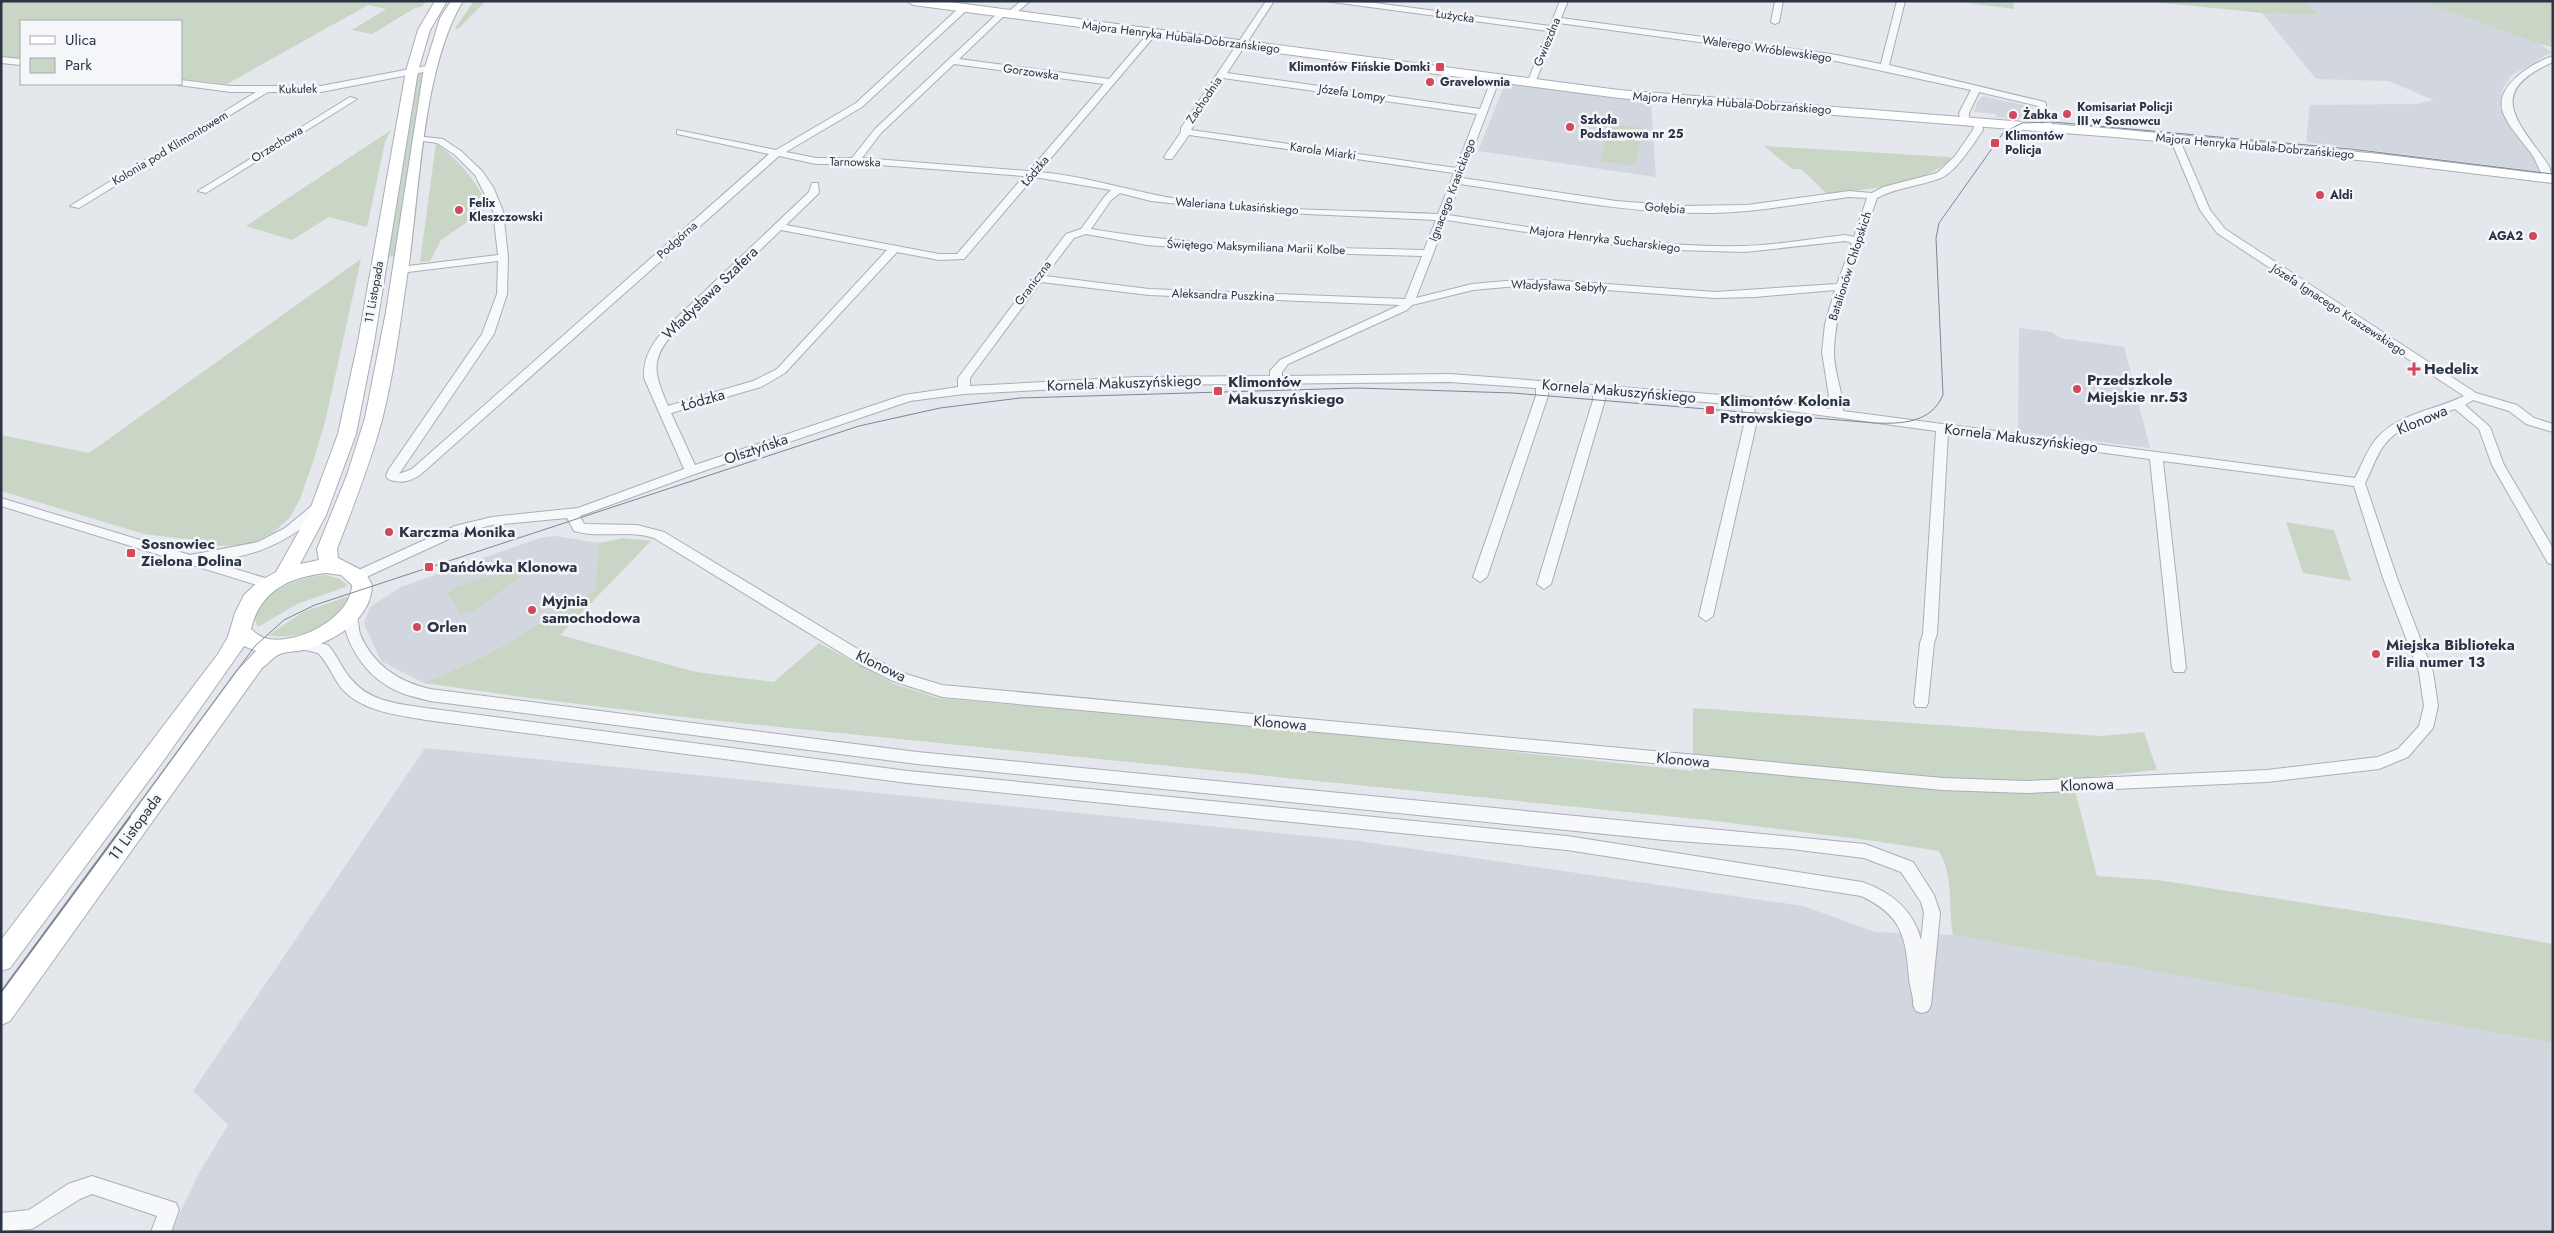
<svg xmlns="http://www.w3.org/2000/svg" width="2554" height="1233" viewBox="0 0 2554 1233" font-family="Jost,sans-serif">
	<rect width="100%" height="100%" fill="#e4e7ec"/>
	<!-- built -->
	<g fill="#d2d6de">
		<polygon points="2305,1 2422,1 2539,44 2552,52 2512,75 2503,88 2500,109 2543,172 2306,142 2310,105 2416,104 2433,100 2389,81 2316,79 2262,13 2317,15"/>
		<polygon points="1505,84 1651,102 1656,177 1478,151"/>
		<polygon points="1983,96 2032,107 2037,120 1997,117 1996,114 1974,112 1978,100"/>
		<polygon points="2019,328 2052,332 2060,338 2124,347 2150,448 2018,432"/>
		<polygon points="555,536 599,543 595,590 487,655 424,683 381,661 364,624 370,607 401,587 540,538"/>
		<polygon points="425,748 1359,841 1803,906 1875,932 1953,935 2553,1043 2553,1232 171,1232 199,1173 228,1125 193,1091"/>
	</g>
	<!-- green -->
	<g fill="#c9d6c5">
		<polygon points="1,1 426,1 421,7 415,8 372,34 352,30 386,9 368,5 227,84 181,79 181,21 21,21 21,59 1,56"/>
		<polygon points="474,1 486,1 458,29 455,28"/>
		<polygon points="1953,1 2013,1 2014,9"/>
		<polygon points="2145,1 2305,1 2318,15 2262,13"/>
		<polygon points="2421,1 2553,1 2553,47 2539,44"/>
		<polygon points="425,72 396,256 387,257 418,73"/>
		<polygon points="1610,124 1644,128 1635,166 1600,161"/>
		<polygon points="391,130 385,142 367,227 329,217 292,240 246,226"/>
		<path d="M436,143C461,163 474,178 489,207L441,240L430,261L420,262Z"/>
		<path d="M1764,146L1950,157V160C1917,188 1869,188 1827,194L1801,169H1792Z"/>
		<polygon points="361,259 325,422 314,459 300,499 290,517 274,532 249,545 216,546 185,539 144,534 1,491 1,435 89,453"/>
		<polygon points="2286,522 2334,530 2351,581 2303,573"/>
		<path d="M624,538L651,541L560,635L696,672L774,682L819,643L894,684L938,698L1364,736L1693,771V708L2101,736L2144,732L2157,770L2072,779L2097,876L2157,880L2441,924L2553,944V1043L1953,935C1948,906 1954,877 1939,851L1875,841L1707,820L700,719L522,697L424,683L487,655L595,590L599,543Z"/>
		<polygon points="509,570 519,572 520,577 473,612 460,613 448,594 451,589"/>
		<path d="M326,575L340,579L348,586L297,604L258,627C241,596 305,575 326,575Z"/>
		<path d="M349,596C338,625 298,642 269,635L303,612Z"/>
	</g>
	<g fill="none" stroke-linecap="round" stroke-linejoin="round">
		<defs>
			<g id="street">
				<path d="M1021,1H1030L1013,16L1006,14L959,59L1109,79L1150,31L1157,33L1039,172C1088,176 1135,193 1184,200C1268,211 1354,210 1438,214L1454,173L1189,135L1172,159H1166L1164,157L1181,132V128L1266,1H1274L1227,73L1480,109L1492,78L1499,76L1500,78L1462,178L1616,201L1681,206L1747,205L1849,191L1872,193L1883,187L1937,173L1955,156L1973,130L1975,120H1981L1983,130C1973,144 1957,171 1941,178C1920,186 1898,187 1877,198C1861,246 1836,297 1834,350C1833,370 1843,390 1843,411L2355,478C2362,465 2367,449 2377,438C2399,413 2436,410 2464,396L2217,233L2200,210L2170,138L2178,136L2210,210L2225,229L2476,393L2517,405L2534,418L2553,424V432L2526,424L2509,411L2473,400L2465,405L2490,427L2504,465L2553,548V565L2548,563L2492,465L2479,429L2455,409C2431,417 2402,423 2385,444C2376,455 2372,470 2365,483L2397,578L2433,672L2438,706L2433,728L2408,757L2379,769L2267,782L2026,793L1943,790L942,697L893,681L861,665L654,538C628,529 601,539 574,531L567,518L492,525L464,532L362,579H352L350,576L352,573L455,526L492,517L578,508L684,469L644,378C643,356 653,342 667,327L809,192L812,183H818L819,193L786,225L939,254H957L1024,176L866,164H816L779,156L420,475C409,482 400,484 388,479L386,476L389,469L482,334L497,294L498,261L400,273L395,270L400,267L498,255L493,211L475,175L455,155L437,143L416,140V136L443,139L461,151L482,171L493,187L503,211L508,257L507,294L494,334L399,474L412,469L769,154L677,134V130L776,150L856,103L961,6H967V10L862,107L786,152L816,158H852L875,129L1000,11L1007,13ZM954,64L1104,84L1029,171L862,158L881,133ZM1223,78L1477,114L1456,168L1191,130ZM1034,177L1111,190L1105,196L1081,229L1066,234L958,378V387L904,395L695,465L671,413L761,387L785,373L897,252L939,260L964,259ZM1460,184C1544,196 1628,214 1713,213C1759,212 1804,203 1849,197L1867,198L1854,237L1845,235C1811,239 1777,245 1743,246C1644,248 1546,229 1448,215ZM1120,193L1151,201L1244,211L1436,220L1424,250C1313,247 1201,248 1091,229L1111,200ZM1446,220L1641,249L1745,252L1845,241L1852,243L1837,284L1715,292L1552,280H1517L1472,284L1416,298ZM781,230L887,250L777,369L753,381L668,406C654,373 649,360 675,331ZM1086,234L1147,245L1211,250L1422,256L1405,299L1149,289L1045,276L1074,238ZM1041,282L1149,295L1400,305L1280,360L1270,371V376L1136,377L970,386V378ZM1517,286H1552L1715,298L1755,297L1835,290L1825,324L1822,352L1831,409L1748,397L1450,374L1282,376V372L1288,364L1407,310L1412,305L1473,290ZM1450,382L1536,388V396L1473,577L1480,582L1487,577L1548,396V389L1593,393V400L1537,584L1544,589L1551,584L1605,400L1604,394L1742,405L1744,425L1699,616L1706,621L1713,616L1756,425L1754,406L1936,431L1923,634L1920,643L1914,703L1916,707H1926L1928,703L1934,643L1937,634L1948,432L2150,459L2172,668L2174,672H2184L2186,668L2163,461L2354,486L2383,578L2419,672L2424,706L2419,726L2398,749L2378,757L2267,770L2026,781L1943,778L942,685L903,673L871,657L664,532L637,525L584,524L580,516L695,474L910,401L964,394L1136,385Z"/>
				<polygon points="1325,1 1375,3 1550,26 1560,1 1568,1 1561,18 1831,54 1881,64 1897,1 1905,1 1889,65 2045,102 2053,127 2045,129 2038,106 1979,92 1969,113 1969,121 1961,123 1959,113 1971,90 1831,60 1559,23 1535,83 1531,86 1527,83 1548,31"/>
				<polygon points="1775,1 1783,1 1779,22 1775,24 1771,22"/>
				<path d="M2553,56V62C2483,93 2519,122 2549,166L2553,180L2549,181C2542,179 2537,163 2533,156C2524,143 2511,130 2504,115C2491,87 2532,63 2553,56Z"/>
				<polygon points="1,57 21,59 21,65 1,63"/>
				<polygon points="431,65 434,66 434,70 321,92 268,92 79,208 70,206 256,92 231,92 178,85 181,84 181,80 231,86 321,86"/>
				<polygon points="350,97 357,99 206,193 198,191"/>
				<path d="M1,498L190,555L258,542L285,528L314,504L319,503L325,507C321,514 312,520 306,525C276,548 245,558 209,561L275,581L277,584L270,589L1,506Z"/>
				<path d="M350,610L355,611C359,618 358,627 360,634C373,665 399,682 430,689L917,752L1865,844L1913,862L1934,895L1940,913L1931,1005L1928,1011L1922,1013L1916,1011L1913,1005C1914,997 1910,988 1909,979C1906,937 1902,915 1861,896L1567,850L908,783L426,720C398,715 363,712 342,689C333,678 329,664 318,653L293,647L291,643L293,639L298,638L328,645C338,656 342,670 352,680C370,702 400,704 426,708L908,771L1567,836L1862,882C1891,892 1913,909 1921,940L1924,913L1921,902L1901,872L1864,858L1791,849L1664,840L917,764L430,701C415,697 399,694 386,685C364,672 344,641 343,615Z"/>
				<polygon points="92,1176 176,1203 179,1210 171,1232 151,1232 157,1216 92,1194 80,1199 32,1229 1,1231 1,1213 29,1210 68,1184"/>
			</g>
			<g id="secondary">
				<path d="M435,1H447L430,30L418,71L374,342L356,434L326,515L300,564L319,560L317,549L347,475L365,418L386,312L423,74L440,18L451,1H463C423,67 420,186 409,263C401,316 395,369 382,420C370,464 353,507 337,549L338,558L365,572L372,585C371,621 333,641 303,650C296,652 287,651 280,654C274,656 268,664 262,668L10,1021L1,1025V992L236,672L256,651L244,646L164,760L10,968L1,971V940L218,654L228,637L235,613L244,595L258,582L276,572L308,515L338,434L358,342L406,71L418,30ZM326,573L341,575L352,585C351,619 294,647 264,638C259,636 254,632 251,629C260,591 289,577 326,573Z"/>
				<polygon points="907,1 942,1 1619,90 2115,129 2379,154 2553,175 2553,183 2379,162 2115,137 1619,98 913,5"/>
			</g>
		</defs>
		<!-- street casing -->
		<use href="#street" stroke="#a9aeb7" stroke-width="2"/>
		<!-- secondary casing -->
		<use href="#secondary" stroke="#a9aeb7" stroke-width="2"/>
		<!-- street -->
		<use href="#street" fill="#f7f8fa" fill-rule="evenodd"/>
		<!-- secondary -->
		<use href="#secondary" fill="#fff" fill-rule="evenodd"/>
		<!-- tram-far1 -->
		<path stroke="#7d8696" stroke-width="1" d="M129,818L255,646L284,620L315,605L859,426L940,408L1020,398L1357,388L1513,393L1875,423C1902,424 1931,423 1943,395L1936,238L1939,223L2003,133L2022,123L2053,122L2351,149L2553,174"/>
		<!-- tram -->
		<polyline stroke="#7d8696" stroke-width="2" points="1,992 130,817"/>
	</g>
	<!-- markers -->
	<g fill="#d1495b" stroke="#f4f6f9" stroke-width="2">
		<rect x="1435" y="62" width="10" height="10" rx="2.5"/>
		<circle cx="1430" cy="82" r="5"/>
		<circle cx="2067" cy="114" r="5"/>
		<circle cx="2013" cy="115" r="5"/>
		<circle cx="1570" cy="127" r="5"/>
		<rect x="1990" y="138" width="10" height="10" rx="2.5"/>
		<circle cx="2320" cy="195" r="5"/>
		<circle cx="459" cy="210" r="5"/>
		<circle cx="2533" cy="236" r="5"/>
		<path d="M2411.5 361.5h5v5h5v5h-5v5h-5v-5h-5v-5h5z"/>
		<circle cx="2077" cy="389" r="5"/>
		<rect x="1213" y="386" width="10" height="10" rx="2.5"/>
		<rect x="1705" y="405" width="10" height="10" rx="2.5"/>
		<circle cx="389" cy="532" r="5"/>
		<rect x="126" y="548" width="10" height="10" rx="2.5"/>
		<rect x="424" y="562" width="10" height="10" rx="2.5"/>
		<circle cx="532" cy="610" r="5"/>
		<circle cx="417" cy="627" r="5"/>
		<circle cx="2376" cy="654" r="5"/>
	</g>
	<g text-anchor="middle" dominant-baseline="central" stroke-width="5" stroke-linejoin="round" paint-order="stroke">
		<!-- far-street labels -->
		<g font-size="12" fill="#2b3445" stroke="#f4f6f9">
			<text transform="translate(1455 16) rotate(8)">Łużycka</text>
			<text transform="translate(1181 37) rotate(7)">Majora Henryka Hubala-Dobrzańskiego</text>
			<text transform="translate(1547 42) rotate(-68)">Gwiezdna</text>
			<text transform="translate(1767 49) rotate(8)">Walerego Wróblewskiego</text>
			<text transform="translate(1031 72) rotate(8)">Gorzowska</text>
			<text transform="translate(298 89) rotate(-1)">Kukułek</text>
			<text transform="translate(1352 93) rotate(8)">Józefa Lompy</text>
			<text transform="translate(1204 100) rotate(-56)">Zachodnia</text>
			<text transform="translate(1732 103) rotate(4)">Majora Henryka Hubala-Dobrzańskiego</text>
			<text transform="translate(277 144) rotate(-32)">Orzechowa</text>
			<text transform="translate(2255 146) rotate(5)">Majora Henryka Hubala-Dobrzańskiego</text>
			<text transform="translate(170 148) rotate(-31)">Kolonia pod Klimontowem</text>
			<text transform="translate(1323 151) rotate(8)">Karola Miarki</text>
			<text transform="translate(855 162) rotate(1)">Tarnowska</text>
			<text transform="translate(1035 171) rotate(-50)">Łódzka</text>
			<text transform="translate(1452 190) rotate(-69)">Ignacego Krasickiego</text>
			<text transform="translate(1237 206) rotate(4)">Waleriana Łukasińskiego</text>
			<text transform="translate(1665 208) rotate(4)">Gołębia</text>
			<text transform="translate(1605 239) rotate(7)">Majora Henryka Sucharskiego</text>
			<text transform="translate(677 240) rotate(-42)">Podgórna</text>
			<text transform="translate(1256 247) rotate(2)">Świętego Maksymiliana Marii Kolbe</text>
			<text transform="translate(1850 266) rotate(-72)">Batalionów Chłopskich</text>
			<text transform="translate(1033 283) rotate(-53)">Graniczna</text>
			<text transform="translate(1559 286) rotate(2)">Władysława Sebyły</text>
			<text transform="translate(374 292) rotate(-80)">11 Listopada</text>
			<text transform="translate(1223 295) rotate(2)">Aleksandra Puszkina</text>
			<text transform="translate(2339 310) rotate(33)">Józefa Ignacego Kraszewskiego</text>
		</g>
		<!-- far-poi labels -->
		<g font-size="12" font-weight="bold" fill="#2b3445" stroke="#f4f6f9" text-anchor="start">
			<text x="1430" y="67" text-anchor="end">Klimontów Fińskie Domki</text>
			<text x="1440" y="82">Gravelownia</text>
			<text x="2077" y="107">Komisariat Policji<tspan x="2077" dy="14">III w Sosnowcu</tspan></text>
			<text x="2023" y="115">Żabka</text>
			<text x="1580" y="120">Szkoła<tspan x="1580" dy="14">Podstawowa nr 25</tspan></text>
			<text x="2005" y="136">Klimontów<tspan x="2005" dy="14">Policja</tspan></text>
			<text x="2330" y="195">Aldi</text>
			<text x="469" y="203">Felix<tspan x="469" dy="14">Kleszczowski</tspan></text>
			<text x="2523" y="236" text-anchor="end">AGA2</text>
		</g>
		<!-- street labels -->
		<g font-size="15" fill="#2b3445" stroke="#f4f6f9">
			<text transform="translate(710 293) rotate(-44)">Władysława Szafera</text>
			<text transform="translate(1124 383) rotate(-2)">Kornela Makuszyńskiego</text>
			<text transform="translate(1619 391) rotate(5)">Kornela Makuszyńskiego</text>
			<text transform="translate(703 400) rotate(-16)">Łódzka</text>
			<text transform="translate(2422 420) rotate(-23)">Klonowa</text>
			<text transform="translate(2021 438) rotate(7)">Kornela Makuszyńskiego</text>
			<text transform="translate(756 449) rotate(-19)">Olsztyńska</text>
			<text transform="translate(881 666) rotate(26)">Klonowa</text>
			<text transform="translate(1280 723) rotate(5)">Klonowa</text>
			<text transform="translate(1683 760) rotate(5)">Klonowa</text>
			<text transform="translate(2087 785) rotate(-2)">Klonowa</text>
			<text transform="translate(135 827) rotate(-54)">11 Listopada</text>
		</g>
		<!-- poi labels -->
		<g font-size="15" font-weight="bold" fill="#2b3445" stroke="#f4f6f9" text-anchor="start">
			<text x="2424" y="369">Hedelix</text>
			<text x="2087" y="380">Przedszkole<tspan x="2087" dy="17">Miejskie nr.53</tspan></text>
			<text x="1228" y="382">Klimontów<tspan x="1228" dy="17">Makuszyńskiego</tspan></text>
			<text x="1720" y="401">Klimontów Kolonia<tspan x="1720" dy="17">Pstrowskiego</tspan></text>
			<text x="399" y="532">Karczma Monika</text>
			<text x="141" y="544">Sosnowiec<tspan x="141" dy="17">Zielona Dolina</tspan></text>
			<text x="439" y="567">Dańdówka Klonowa</text>
			<text x="542" y="601">Myjnia<tspan x="542" dy="17">samochodowa</tspan></text>
			<text x="427" y="627">Orlen</text>
			<text x="2386" y="645">Miejska Biblioteka<tspan x="2386" dy="17">Filia numer 13</tspan></text>
		</g>
	</g>
	<!-- border -->
	<rect width="2554" height="1233" fill="none" stroke="#2b3445" stroke-width="5"/>
	<!-- legend -->
	<rect x="20" y="20" width="162" height="65" fill="#f4f6f9" stroke="#a4a8b1"/>
	<rect x="30" y="36" width="25" height="8" fill="#ffffff" stroke="#a4a8b1"/>
	<text x="65" y="45" font-size="15" fill="#2b3445">Ulica</text>
	<rect x="30" y="58" width="25" height="15" fill="#c9d6c5" stroke="#a4a8b1"/>
	<text x="65" y="70" font-size="15" fill="#2b3445">Park</text>
</svg>
